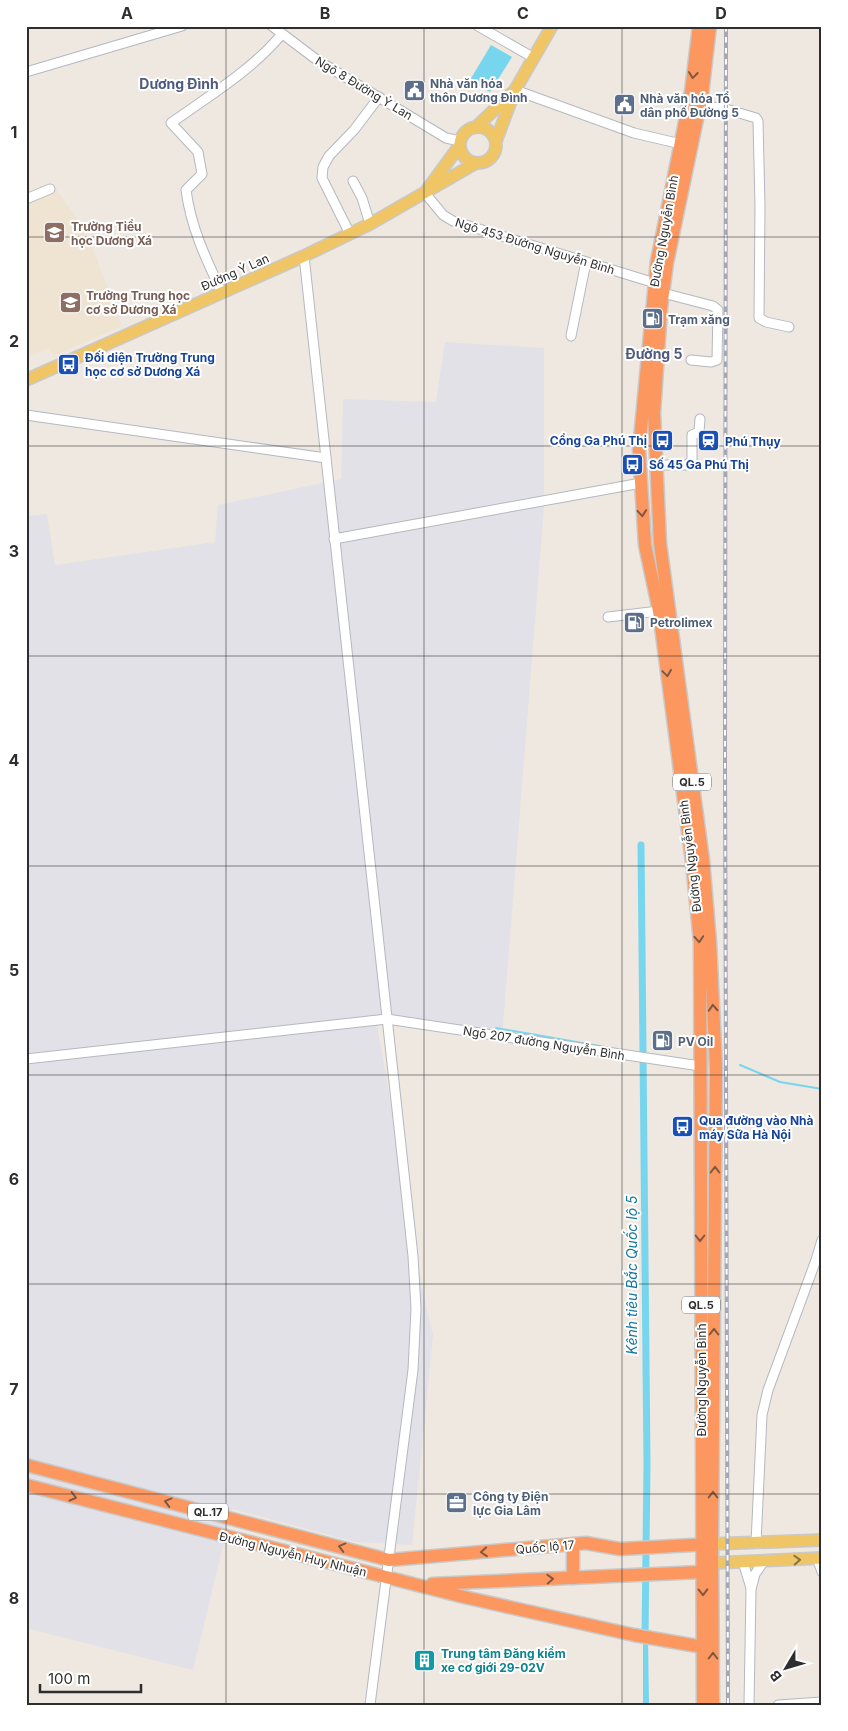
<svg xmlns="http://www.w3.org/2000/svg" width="848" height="1731" viewBox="0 0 848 1731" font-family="Inter,sans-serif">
	<rect width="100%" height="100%" fill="#eee8e1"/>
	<!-- industrial -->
	<polygon fill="#e2e1e8" points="445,342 544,348 544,507 502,1038 377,1024 425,1302 433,1335 412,1545 356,1542 232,1509 193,1670 26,1628 26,516 47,514 55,565 215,542 218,505 341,479 343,399 436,402"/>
	<!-- education -->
	<polygon fill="#efe3d1" points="55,188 76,218 93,249 122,326 53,356 49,348 26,358 26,201"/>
	<!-- water -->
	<g fill="#77d6ed">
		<polygon points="491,45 512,57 490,92 470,80"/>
		<polygon points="643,1630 648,1637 649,1705 643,1705"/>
	</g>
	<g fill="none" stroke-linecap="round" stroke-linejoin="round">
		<!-- stream -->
		<g stroke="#77d6ed" stroke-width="2">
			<polyline points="496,1028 605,1047"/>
			<polyline points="740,1065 780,1082 822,1089"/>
		</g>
		<!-- canal -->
		<polyline stroke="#77d6ed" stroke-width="7" points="641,845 647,1464 645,1639"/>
		<defs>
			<g id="minor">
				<polyline points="272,26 317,60 446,138 460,141"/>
				<polyline points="478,26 534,58"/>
				<polyline points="26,72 182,26"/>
				<polyline points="515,90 634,133 681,144"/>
				<polyline points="700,105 726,109 756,118 758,121 760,206 759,318 766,322 789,327"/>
				<polyline points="353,181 362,198 370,224"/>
				<polyline points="425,193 443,215 453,221 655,283"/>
				<polyline points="26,199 50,189"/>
				<polyline points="350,234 322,178 323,167 329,156 354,130 379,97"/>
				<polyline points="304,256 413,1256 416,1309 413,1370 370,1705"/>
				<path d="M222,293C206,259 191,228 186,190L202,174L198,152L171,123C209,96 252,70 281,35"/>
				<polyline points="663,293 713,306 718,310 717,360 711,362 691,360"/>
				<polyline points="571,336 586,262"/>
				<polyline points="26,415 326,458"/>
				<polyline points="655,465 686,465 692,462 692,435 699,432 700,419"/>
				<polyline points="334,539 641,483"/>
				<polyline points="608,617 659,611"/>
				<polyline points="26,1059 387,1019 700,1066"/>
				<polyline points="756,1543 762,1415 768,1390 816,1260 822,1240"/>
				<polyline points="817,1558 822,1572"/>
				<polyline points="743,1562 751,1588"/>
				<polyline points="749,1705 751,1589 755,1574 764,1561"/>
				<polyline points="778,1705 822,1702"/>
			</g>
			<g id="major">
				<circle cx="478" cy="145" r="18"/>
				<polyline points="476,127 512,93"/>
				<polyline points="496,141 515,90 552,26"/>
				<polyline points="427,190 460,145"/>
				<polyline points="26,380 304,256 370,224 476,163"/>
				<polyline points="712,1544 822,1540"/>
				<polyline points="713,1563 822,1558"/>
			</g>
			<g id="highway">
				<polyline points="699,26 691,92 657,261 639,450 645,545 659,611 692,862 700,942 703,1705"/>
				<polyline points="710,26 702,95 667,263 661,308 654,413 660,543 703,860 710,942 716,1068 712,1544 713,1705"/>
				<polyline points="26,1465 389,1560 586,1543 620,1549 710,1544"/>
				<polyline points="26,1485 464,1597 634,1635 703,1647"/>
				<polyline points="573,1544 573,1578"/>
				<polyline points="432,1584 702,1572 707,1568"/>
			</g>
		</defs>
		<!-- minor casing -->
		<use href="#minor" stroke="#b4b8c0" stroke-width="11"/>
		<!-- major casing -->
		<use href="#major" stroke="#c9c9c9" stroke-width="14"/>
		<!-- highway casing -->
		<use href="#highway" stroke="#c9c9c9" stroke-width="15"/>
		<!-- minor -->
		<use href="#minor" stroke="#fff" stroke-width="9"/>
		<!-- major -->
		<use href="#major" stroke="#efc566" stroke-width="11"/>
		<!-- highway -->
		<use href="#highway" stroke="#fb975f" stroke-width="12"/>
		<defs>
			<polyline id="rail" points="726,26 725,762 728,1705"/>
		</defs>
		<!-- rail casing -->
		<use href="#rail" stroke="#a3a7b7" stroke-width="4"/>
		<!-- rail -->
		<use href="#rail" stroke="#fff" stroke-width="2" stroke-dasharray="5.5" stroke-linecap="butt"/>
	</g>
	<!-- one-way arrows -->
	<defs><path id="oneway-chevron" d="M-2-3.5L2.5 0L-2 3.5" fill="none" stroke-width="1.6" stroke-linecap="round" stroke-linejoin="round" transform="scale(1.25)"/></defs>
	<g stroke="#805842">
		<use href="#oneway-chevron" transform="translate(693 75) rotate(97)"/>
		<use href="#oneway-chevron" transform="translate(642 513) rotate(85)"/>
		<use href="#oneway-chevron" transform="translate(667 673) rotate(82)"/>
		<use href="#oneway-chevron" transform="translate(699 939) rotate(86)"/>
		<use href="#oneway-chevron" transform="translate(713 1008) rotate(-93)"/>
		<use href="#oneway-chevron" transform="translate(715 1170) rotate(-90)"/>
		<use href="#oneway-chevron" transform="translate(700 1238) rotate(90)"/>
		<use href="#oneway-chevron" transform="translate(714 1332) rotate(-90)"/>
		<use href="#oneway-chevron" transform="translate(713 1495) rotate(-90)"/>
		<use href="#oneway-chevron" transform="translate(73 1497) rotate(14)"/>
		<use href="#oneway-chevron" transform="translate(168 1502) rotate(-165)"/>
		<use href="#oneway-chevron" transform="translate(342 1547) rotate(-165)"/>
		<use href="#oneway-chevron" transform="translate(484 1552) rotate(175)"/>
		<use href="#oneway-chevron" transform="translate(550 1579) rotate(-3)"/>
		<use href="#oneway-chevron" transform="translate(703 1592) rotate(89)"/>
		<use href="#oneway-chevron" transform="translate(713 1656) rotate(-90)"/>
	</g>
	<use stroke="#857247" href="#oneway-chevron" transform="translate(797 1560) rotate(-3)"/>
	<!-- grid -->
	<path fill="none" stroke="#2e2e2e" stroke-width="1" stroke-opacity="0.55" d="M226,26V1705M424,26V1705M622,26V1705M26,237H822M26,446H822M26,656H822M26,866H822M26,1075H822M26,1284H822M26,1494H822"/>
	<!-- icons -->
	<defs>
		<symbol id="civic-square" viewBox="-11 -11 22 22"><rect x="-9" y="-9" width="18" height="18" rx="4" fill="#5c6f8a" stroke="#fff"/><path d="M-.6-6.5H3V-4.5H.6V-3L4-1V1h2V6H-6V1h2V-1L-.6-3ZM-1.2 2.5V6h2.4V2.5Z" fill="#fff"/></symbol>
		<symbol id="school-square" viewBox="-11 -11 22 22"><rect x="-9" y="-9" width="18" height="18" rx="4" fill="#8d6e63" stroke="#fff"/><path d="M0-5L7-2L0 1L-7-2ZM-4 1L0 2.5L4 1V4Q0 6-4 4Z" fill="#fff"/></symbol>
		<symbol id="fuel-square" viewBox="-11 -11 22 22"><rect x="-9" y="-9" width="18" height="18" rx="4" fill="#5c6f8a" stroke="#fff"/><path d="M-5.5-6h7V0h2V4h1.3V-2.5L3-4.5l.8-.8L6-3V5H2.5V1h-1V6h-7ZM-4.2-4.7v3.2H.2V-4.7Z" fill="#fff"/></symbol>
		<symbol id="bus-square" viewBox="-11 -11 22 22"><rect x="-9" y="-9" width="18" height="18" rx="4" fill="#1a4fb4" stroke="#fff"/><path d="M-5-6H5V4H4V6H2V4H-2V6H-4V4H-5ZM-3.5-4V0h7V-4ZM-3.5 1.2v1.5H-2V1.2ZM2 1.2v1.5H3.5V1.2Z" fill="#fff"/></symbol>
		<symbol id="station-square" viewBox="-11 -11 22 22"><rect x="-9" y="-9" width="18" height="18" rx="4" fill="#1a4fb4" stroke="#fff"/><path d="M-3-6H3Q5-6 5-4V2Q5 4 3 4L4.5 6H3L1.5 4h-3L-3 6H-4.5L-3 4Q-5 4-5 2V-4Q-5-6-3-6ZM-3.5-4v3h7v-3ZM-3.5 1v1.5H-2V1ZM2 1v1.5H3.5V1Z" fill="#fff"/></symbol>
		<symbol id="office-square" viewBox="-11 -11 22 22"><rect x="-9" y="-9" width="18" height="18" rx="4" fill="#5c6f8a" stroke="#fff"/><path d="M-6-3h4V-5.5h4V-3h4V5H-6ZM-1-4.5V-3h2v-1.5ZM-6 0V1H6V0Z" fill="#fff"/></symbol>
		<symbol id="building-square" viewBox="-11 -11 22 22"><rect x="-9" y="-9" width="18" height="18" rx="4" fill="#0f9aa8" stroke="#fff"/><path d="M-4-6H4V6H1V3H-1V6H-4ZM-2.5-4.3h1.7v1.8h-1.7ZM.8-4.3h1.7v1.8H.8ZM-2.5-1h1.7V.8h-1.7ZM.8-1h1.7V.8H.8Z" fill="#fff"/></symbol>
	</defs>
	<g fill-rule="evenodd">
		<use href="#civic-square" x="402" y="78" width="25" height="25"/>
		<use href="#civic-square" x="612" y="92" width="25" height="25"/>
		<use href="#school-square" x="42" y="220" width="25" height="25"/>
		<use href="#school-square" x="58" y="290" width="25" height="25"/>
		<use href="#fuel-square" x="640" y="306" width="25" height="25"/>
		<use href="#bus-square" x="56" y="352" width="25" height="25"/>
		<use href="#bus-square" x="650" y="428" width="25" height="25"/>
		<use href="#station-square" x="696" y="428" width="25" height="25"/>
		<use href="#bus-square" x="620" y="452" width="25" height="25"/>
		<use href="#fuel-square" x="622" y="610" width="25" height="25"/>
		<use href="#fuel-square" x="650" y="1028" width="25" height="25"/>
		<use href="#bus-square" x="670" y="1114" width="25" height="25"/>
		<use href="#office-square" x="444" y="1490" width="25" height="25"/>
		<use href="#building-square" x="412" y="1648" width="25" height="25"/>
	</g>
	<g text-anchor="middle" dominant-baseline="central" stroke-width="4" stroke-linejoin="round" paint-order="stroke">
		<!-- shield labels -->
		<g fill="#fff" stroke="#6d6d6d" stroke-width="1">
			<rect x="673" y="773.5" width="38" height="17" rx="4"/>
			<rect x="682" y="1296.5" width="38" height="17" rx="4"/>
			<rect x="188" y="1503.5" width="40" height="17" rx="4"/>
		</g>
		<g font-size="11" font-weight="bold" fill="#2e2e2e">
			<text x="692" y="782">QL.5</text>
			<text x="701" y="1305">QL.5</text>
			<text x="208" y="1512">QL.17</text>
		</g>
		<!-- service labels -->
		<g font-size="12" font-weight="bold" fill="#4e5e75" stroke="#fff" text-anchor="start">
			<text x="430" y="83">Nhà văn hóa<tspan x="430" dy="14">thôn Dương Đình</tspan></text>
			<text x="640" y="98">Nhà văn hóa Tổ<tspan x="640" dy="14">dân phố Đường 5</tspan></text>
			<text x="668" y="319">Trạm xăng</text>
			<text x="650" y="622">Petrolimex</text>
			<text x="678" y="1041">PV Oil</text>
			<text x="473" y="1496">Công ty Điện<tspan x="473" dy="14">lực Gia Lâm</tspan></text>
		</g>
		<!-- street labels -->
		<g font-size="12" fill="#2e2e2e" stroke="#fff">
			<text transform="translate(364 88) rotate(31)">Ngõ 8 Đường Ỷ Lan</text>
			<text transform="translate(664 231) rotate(-80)">Đường Nguyễn Bình</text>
			<text transform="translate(535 246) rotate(17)">Ngõ 453 Đường Nguyễn Bình</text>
			<text transform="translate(235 272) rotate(-24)">Đường Ỷ Lan</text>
			<text transform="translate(690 856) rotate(-97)">Đường Nguyễn Bình</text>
			<text transform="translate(544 1043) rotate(9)">Ngõ 207 đường Nguyễn Bình</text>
			<text transform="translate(701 1380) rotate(-90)">Đường Nguyễn Bình</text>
			<text transform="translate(545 1547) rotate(-5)">Quốc lộ 17</text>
			<text transform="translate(293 1554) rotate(14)">Đường Nguyễn Huy Nhuận</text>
		</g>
		<!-- education labels -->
		<g font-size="12" font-weight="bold" fill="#785e54" stroke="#fff" text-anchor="start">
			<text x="71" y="226">Trường Tiểu<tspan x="71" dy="14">học Dương Xá</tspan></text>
			<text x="86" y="295">Trường Trung học<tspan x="86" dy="14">cơ sở Dương Xá</tspan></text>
		</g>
		<!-- transit labels -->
		<g font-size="12" font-weight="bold" fill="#164399" stroke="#fff" text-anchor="start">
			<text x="85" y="357">Đối diện Trường Trung<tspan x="85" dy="14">học cơ sở Dương Xá</tspan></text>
			<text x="647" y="440" text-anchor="end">Cổng Ga Phú Thị</text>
			<text x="725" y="441">Phú Thụy</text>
			<text x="649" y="464">Số 45 Ga Phú Thị</text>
			<text x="699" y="1120">Qua đường vào Nhà<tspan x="699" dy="14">máy Sữa Hà Nội</tspan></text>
		</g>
		<!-- culture labels -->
		<g font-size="12" font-weight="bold" fill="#0d838f" stroke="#fff" text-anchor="start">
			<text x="441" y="1653">Trung tâm Đăng kiểm<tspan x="441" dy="14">xe cơ giới 29-02V</tspan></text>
		</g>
		<!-- neighbourhood labels -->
		<g font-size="14" font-weight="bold" fill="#4e5a7e" stroke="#fff">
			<text x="179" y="83">Dương Đình</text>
			<text x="654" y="353">Đường 5</text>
		</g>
		<!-- water labels -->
		<g font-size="14" font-style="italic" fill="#10789f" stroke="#fff">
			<text transform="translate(631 1275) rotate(-90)">Kênh tiêu Bắc Quốc lộ 5</text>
		</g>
	</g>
	<!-- border -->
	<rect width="848" height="1731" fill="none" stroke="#ffffff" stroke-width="55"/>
	<!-- north arrow -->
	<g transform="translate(786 1668) rotate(232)" stroke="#ffffff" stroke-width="4" paint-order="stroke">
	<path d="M0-4L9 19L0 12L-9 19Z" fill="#2e2e2e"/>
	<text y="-8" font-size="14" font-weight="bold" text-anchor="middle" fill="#2e2e2e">B</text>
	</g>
	<!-- scale -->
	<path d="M40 1684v8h101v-8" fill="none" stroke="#2e2e2e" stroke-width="2.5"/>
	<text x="48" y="1684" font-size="15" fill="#2e2e2e" stroke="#ffffff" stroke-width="4" paint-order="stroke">100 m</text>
	<rect x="28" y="28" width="792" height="1676" fill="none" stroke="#2e2e2e" stroke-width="2"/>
	<g font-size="16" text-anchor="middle" font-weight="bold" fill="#2e2e2e">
		<text x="127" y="19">A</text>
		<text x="325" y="19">B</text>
		<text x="523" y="19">C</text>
		<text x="721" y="19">D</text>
		<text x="14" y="138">1</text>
		<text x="14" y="347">2</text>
		<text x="14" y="557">3</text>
		<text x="14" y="766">4</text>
		<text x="14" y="976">5</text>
		<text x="14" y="1185">6</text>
		<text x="14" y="1395">7</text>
		<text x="14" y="1604">8</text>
	</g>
</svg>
